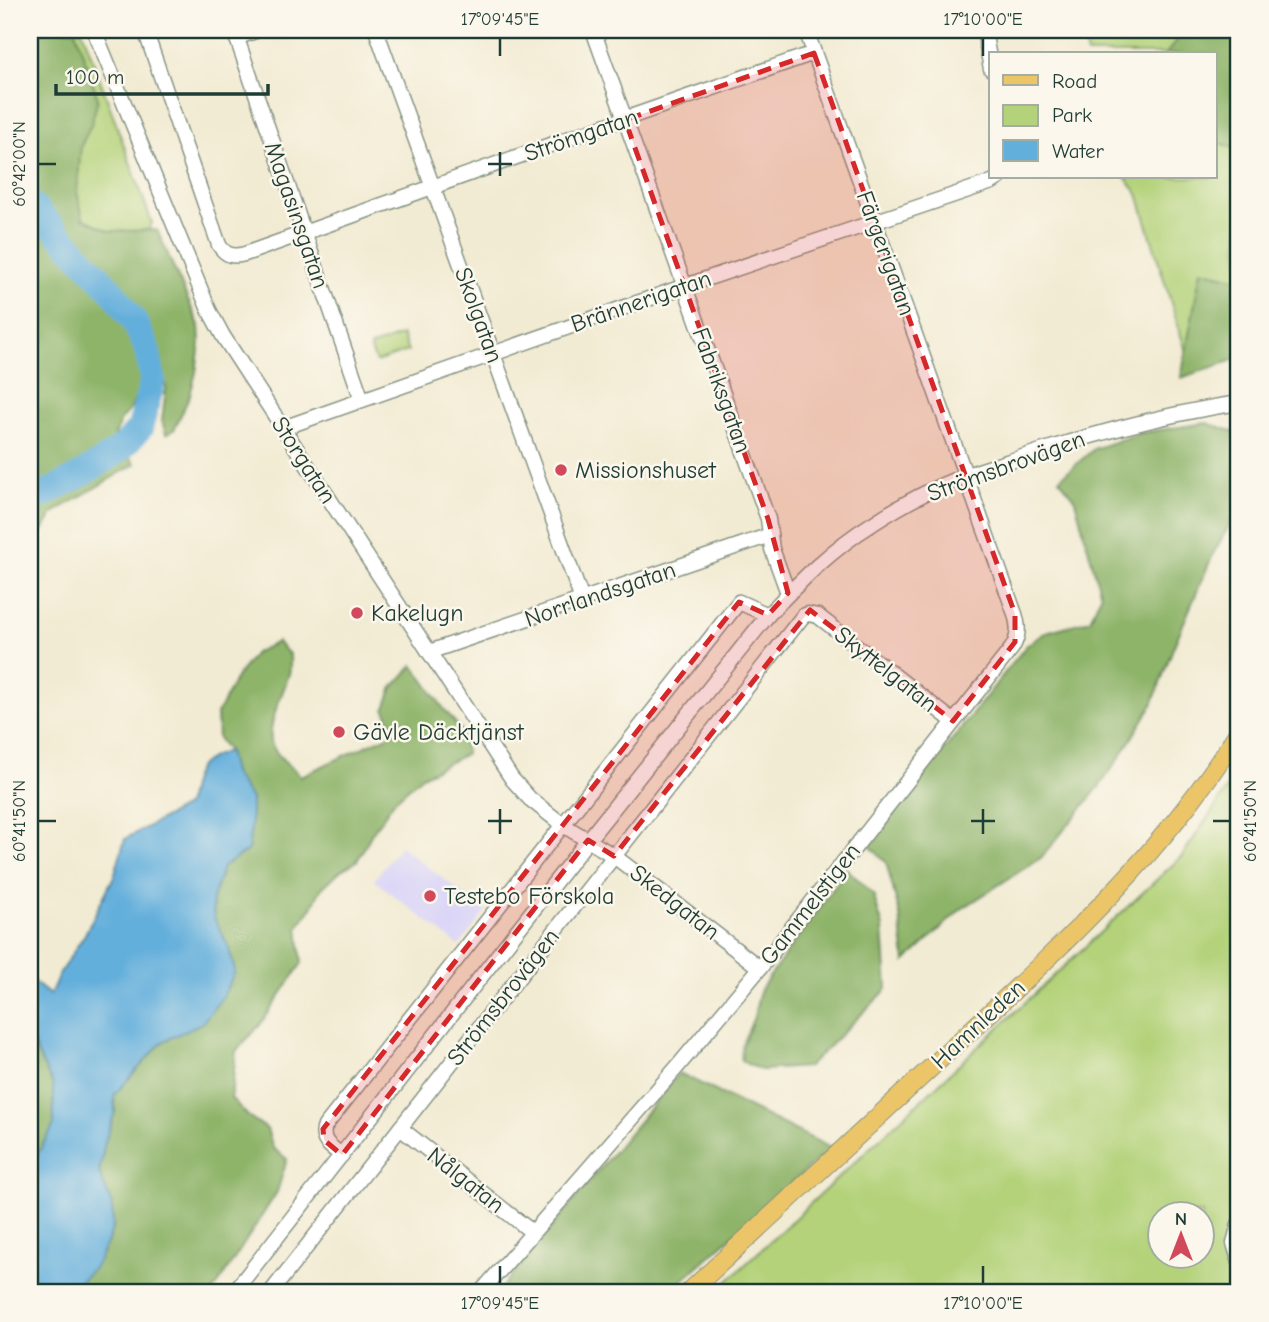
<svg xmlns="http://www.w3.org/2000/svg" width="1269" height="1322" viewBox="0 0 1269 1322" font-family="'Comic Neue',sans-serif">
	<rect width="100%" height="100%" fill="#fbf7ec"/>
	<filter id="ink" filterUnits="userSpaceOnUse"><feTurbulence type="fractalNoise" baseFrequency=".0143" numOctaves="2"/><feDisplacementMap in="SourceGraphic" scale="14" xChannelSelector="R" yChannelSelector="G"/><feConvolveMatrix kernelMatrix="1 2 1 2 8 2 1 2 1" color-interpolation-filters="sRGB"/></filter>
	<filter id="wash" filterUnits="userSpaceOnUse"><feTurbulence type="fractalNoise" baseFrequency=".00686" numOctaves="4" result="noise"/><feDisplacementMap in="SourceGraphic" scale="28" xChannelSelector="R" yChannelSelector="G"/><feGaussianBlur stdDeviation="1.57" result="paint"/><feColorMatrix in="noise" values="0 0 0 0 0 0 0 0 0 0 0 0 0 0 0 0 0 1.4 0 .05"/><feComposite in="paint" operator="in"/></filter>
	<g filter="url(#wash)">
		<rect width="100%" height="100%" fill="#f2ebd3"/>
		<!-- built -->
		<polygon fill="#dbd6f7" points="400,846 486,911 459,946 374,880"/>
		<!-- green -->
		<g fill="#b3d279" stroke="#698856" stroke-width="2" fill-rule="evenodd">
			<polygon points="30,30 82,30 152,223 149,229 119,236 83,222"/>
			<polygon points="1081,30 1185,30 1166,54 1087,54"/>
			<polygon points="1215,141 1239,150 1239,279 1201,271 1186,352 1138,194 1125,177 1215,177"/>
			<polygon points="402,335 408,351 376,362 370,347"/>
			<path d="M1239,771V1292H716L1182,856ZM1160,1214H1202V1256H1160Z"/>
		</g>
		<!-- forest -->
		<g fill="#8eb469" stroke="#56784e" stroke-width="2">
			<polygon points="30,30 75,30 98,99 91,125 81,146 77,192 83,218 110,231 157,230 199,325 200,343 196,372 190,395 174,430 166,434 162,421 166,388 163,379 147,378 143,382 132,407 120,421 115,436 135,464 53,513 35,544 30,558"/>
			<polygon points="1185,30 1239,30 1239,150 1215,141 1215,54 1166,54"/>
			<polygon points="1201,270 1239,279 1239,358 1181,378"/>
			<polygon points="1206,423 1239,433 1239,508 1213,554 1173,648 1152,705 1122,754 1099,787 1042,857 960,910 905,962 900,915 886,862 869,845 1026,646 1046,632 1090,620 1101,595 1074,497 1059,479 1094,449 1140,433"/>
			<path d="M277,642L290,655C290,662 291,670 288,677C283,694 264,730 273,747C279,759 292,767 301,776L392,734L391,725L385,708L393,687L413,665L444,709L462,731L466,754L422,776L395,800L372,833L357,861L340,871L321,889L311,909L298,927L302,963L260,1025L236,1051L231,1098L248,1116L267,1129L273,1148L287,1159L277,1192L217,1286L212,1292H68L95,1267L107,1243L113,1226L112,1205L99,1173L105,1142L115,1112L114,1095L162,1042L202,1022L229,948L214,918L212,899L223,867L248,850L251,828V799L233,773L228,751L218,738L217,714L237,676L255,653Z"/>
			<polygon points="847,869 873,894 883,927 887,989 808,1067 761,1070 741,1061 742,1046 754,1017 760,990"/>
			<polygon points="30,1038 53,1085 54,1125 30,1167"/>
			<polygon points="679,1073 831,1148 669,1292 498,1292"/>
		</g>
		<!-- water -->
		<path fill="#63afdc" stroke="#417688" stroke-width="2" d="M228,751L233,773L251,799V828L248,850L223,867L212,899L214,918L229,948L235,972L223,996L202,1023L162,1042L114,1095L115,1112L105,1142L99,1173L112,1205L113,1226L107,1243L95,1267L68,1292H30V1167L54,1125L53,1085L30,1038V979L50,995L59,974L85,934L114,876L125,839L186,806C196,772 191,763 228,751Z"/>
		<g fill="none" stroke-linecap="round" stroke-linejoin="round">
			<!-- river -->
			<polyline stroke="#63afdc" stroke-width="26" points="30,203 114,293 134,321 147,349 153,379 140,428 125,445 109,457 77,477 30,501"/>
		</g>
	</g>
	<g filter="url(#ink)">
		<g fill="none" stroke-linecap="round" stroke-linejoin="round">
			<defs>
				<g id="minor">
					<polyline points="94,30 209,310 223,336 512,779 530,799 563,825 614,856 760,968"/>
					<path d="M145,30L219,245C226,256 233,257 245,254L564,140L814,53"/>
					<polyline points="234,30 362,400"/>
					<polyline points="376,30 582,600"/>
					<polyline points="593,30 768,519 772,549 788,593"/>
					<polyline points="984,30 991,69"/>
					<polyline points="236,38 258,30"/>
					<polyline points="283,428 685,286 992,182 1000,177"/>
					<polyline points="429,652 770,535"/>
					<polyline points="400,1128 532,1232"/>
					<path d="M342,1155C332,1148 319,1141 325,1126L739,602L768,615"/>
					<polyline points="1239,1224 1234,1243 1239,1260"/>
					<path d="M234,1292L588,840L768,615C799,582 833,548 872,524C901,505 934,487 967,475C990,467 1014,460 1038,452C1104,431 1170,413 1239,403"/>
					<polyline points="271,1292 803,616 808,614 818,616 953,721"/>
					<path d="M481,1292L678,1066L760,968L1012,648C1019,636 1019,627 1015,614L806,30"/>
				</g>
				<path id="major" d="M689,1292C781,1207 873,1122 964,1037C1065,943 1167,849 1239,731"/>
			</defs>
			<!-- minor casing -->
			<use href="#minor" stroke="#889484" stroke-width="17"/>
			<!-- major casing -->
			<use href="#major" stroke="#889484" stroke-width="20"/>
			<!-- minor -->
			<use href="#minor" stroke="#fff" stroke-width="14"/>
			<!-- major -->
			<use href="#major" stroke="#edc569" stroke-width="18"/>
		</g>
	</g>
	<!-- marked area -->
	<path fill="#d62828" fill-opacity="0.2" stroke="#d62828" stroke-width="5" stroke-dasharray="14 9" stroke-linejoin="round" d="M814,53L1015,614V642L953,721L810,610L614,856L588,840L342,1155L324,1140L323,1129L739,602L768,615L788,593L768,519L625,120Z"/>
	<!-- ticks -->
	<path fill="none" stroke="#1f3d34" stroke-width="2.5" d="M500,38V56M983,38V56M500,152V176M38,164H56M488,164H512M500,809V834M983,809V834M38,821H56M488,821H512M971,821H995M1213,821H1230M500,1266V1284M983,1266V1284"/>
	<!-- markers -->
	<g fill="#d1495b" stroke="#fbf7ec" stroke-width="2.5">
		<circle cx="561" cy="470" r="7"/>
		<circle cx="357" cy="613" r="7"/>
		<circle cx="339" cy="732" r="7"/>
		<circle cx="430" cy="896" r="7"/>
	</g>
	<g text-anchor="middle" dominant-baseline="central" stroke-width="5" stroke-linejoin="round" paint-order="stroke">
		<!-- street labels -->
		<g font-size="24" fill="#1f3d34" stroke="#fbf7ec">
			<text transform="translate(581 135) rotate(-19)">Strömgatan</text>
			<text transform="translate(297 215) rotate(71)">Magasinsgatan</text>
			<text transform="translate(886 253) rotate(70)">Färgerigatan</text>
			<text transform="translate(641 301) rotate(-19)">Brännerigatan</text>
			<text transform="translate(479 315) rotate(70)">Skolgatan</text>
			<text transform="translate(722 390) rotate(70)">Fabriksgatan</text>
			<text transform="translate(304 460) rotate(57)">Storgatan</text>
			<text transform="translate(1006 466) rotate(-20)">Strömsbrovägen</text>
			<text transform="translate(600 594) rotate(-19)">Norrlandsgatan</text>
			<text transform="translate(886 669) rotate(38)">Skyttelgatan</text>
			<text transform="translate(675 902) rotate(38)">Skedgatan</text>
			<text transform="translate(810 904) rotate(-52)">Gammelstigen</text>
			<text transform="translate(503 997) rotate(-52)">Strömsbrovägen</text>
			<text transform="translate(978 1024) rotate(-43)">Hamnleden</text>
			<text transform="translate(466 1180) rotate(38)">Nålgatan</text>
		</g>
		<!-- poi labels -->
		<g font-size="24" fill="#1f3d34" stroke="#fbf7ec" text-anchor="start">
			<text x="575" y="470">Missionshuset</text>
			<text x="371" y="613">Kakelugn</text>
			<text x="353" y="732">Gävle Däcktjänst</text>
			<text x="444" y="896">Testebo Förskola</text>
		</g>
	</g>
	<!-- margin -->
	<rect width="1269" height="1322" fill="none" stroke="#fbf7ec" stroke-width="77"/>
	<!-- legend -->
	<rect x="989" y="52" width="228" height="126" fill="#fbf7ec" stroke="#a3ada2" stroke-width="2"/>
	<rect x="1003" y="75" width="35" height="10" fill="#edc569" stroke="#a3ada2" stroke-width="2"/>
	<text x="1052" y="88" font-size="21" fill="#1f3d34">Road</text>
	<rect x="1003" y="105" width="35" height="21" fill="#b3d279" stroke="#a3ada2" stroke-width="2"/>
	<text x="1052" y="122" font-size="21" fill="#1f3d34">Park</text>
	<rect x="1003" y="140" width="35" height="21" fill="#63afdc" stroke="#a3ada2" stroke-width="2"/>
	<text x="1052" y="158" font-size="21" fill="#1f3d34">Water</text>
	<!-- north arrow -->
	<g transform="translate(1181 1235)"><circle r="33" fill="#fbf7ec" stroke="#a3ada2" stroke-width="2"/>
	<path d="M0-5L12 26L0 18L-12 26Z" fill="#d1495b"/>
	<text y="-10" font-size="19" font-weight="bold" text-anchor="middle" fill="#1f3d34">N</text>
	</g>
	<!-- scale -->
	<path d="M56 84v10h212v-10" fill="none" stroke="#1f3d34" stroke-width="3.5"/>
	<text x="66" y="84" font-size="21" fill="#1f3d34" stroke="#fbf7ec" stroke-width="5" paint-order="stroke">100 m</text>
	<rect x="38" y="38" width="1192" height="1246" fill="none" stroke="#1f3d34" stroke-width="2.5"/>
	<g font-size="18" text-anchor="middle" fill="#1f3d34">
		<text x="500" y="25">17°09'45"E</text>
		<text x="983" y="25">17°10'00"E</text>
		<text transform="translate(19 164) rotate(-90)" y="6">60°42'00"N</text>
		<text transform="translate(19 821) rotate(-90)" y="6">60°41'50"N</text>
		<text transform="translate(1250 821) rotate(-90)" y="6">60°41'50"N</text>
		<text x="500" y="1309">17°09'45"E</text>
		<text x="983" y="1309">17°10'00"E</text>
	</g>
</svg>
